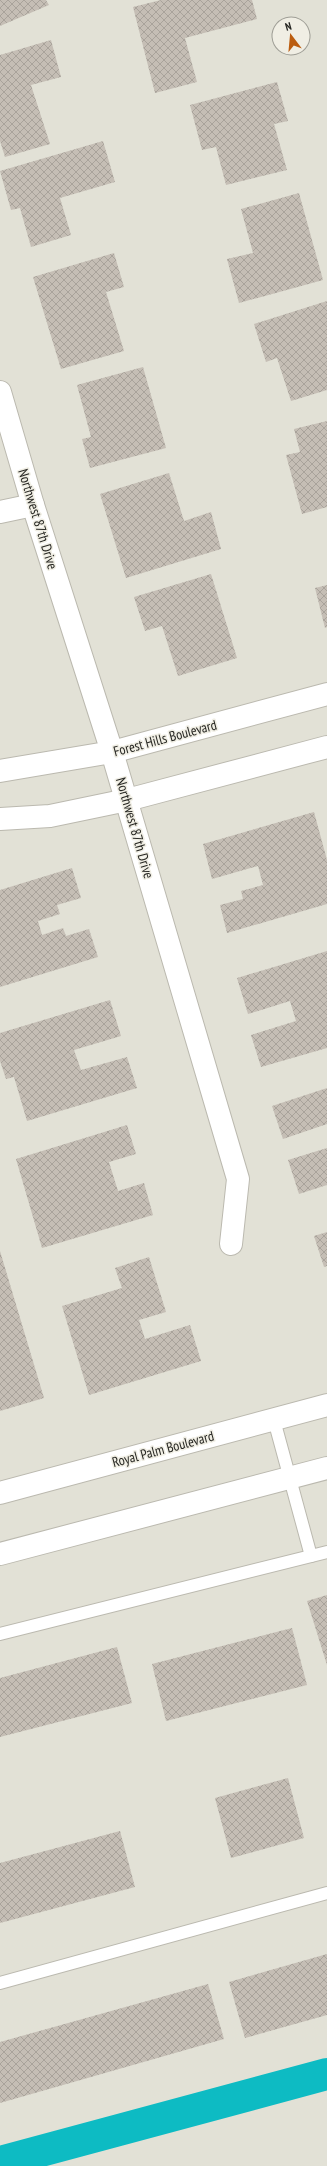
<svg xmlns="http://www.w3.org/2000/svg" width="327" height="2166" viewBox="0 0 327 2166" font-family="'PT Sans Narrow',sans-serif">
	<defs>
		<pattern id="building-cross-hatch" width="8" height="8" patternUnits="userSpaceOnUse"><rect width="8" height="8" fill="#c5beb5"/><path d="M0 0l8 8M0 8l8-8" fill="none" stroke="#a9a39b"/></pattern>
	</defs>
	<rect width="100%" height="100%" fill="#e2e1d6"/>
	<g fill="none" stroke-linecap="round" stroke-linejoin="round">
		<!-- canal -->
		<polyline stroke="#0dbbc3" stroke-width="32" points="0,2162 327,2074"/>
	</g>
	<!-- building -->
	<g fill="url(#building-cross-hatch)">
		<polygon points="0,0 46,0 49,5 0,26"/>
		<polygon points="161,0 252,0 257,19 185,38 197,82 155,93 133,7"/>
		<polygon points="51,40 61,77 31,85 50,144 5,157 0,141 0,55"/>
		<polygon points="277,82 288,121 274,124 287,170 226,185 216,147 202,150 190,105"/>
		<polygon points="103,141 115,182 60,198 71,235 31,247 20,208 11,210 0,171"/>
		<polygon points="299,193 323,280 239,303 227,259 253,253 241,209"/>
		<polygon points="114,253 124,287 106,292 124,351 61,369 33,277"/>
		<polygon points="327,301 327,390 291,401 277,358 266,362 254,324"/>
		<polygon points="143,367 166,448 90,468 82,439 91,437 77,385"/>
		<polygon points="327,421 327,507 302,514 286,455 300,452 294,429"/>
		<polygon points="169,473 184,521 211,512 221,549 126,578 100,494"/>
		<polygon points="211,574 237,658 178,676 162,626 145,631 134,597"/>
		<polygon points="327,585 327,627 325,628 315,588"/>
		<polygon points="314,812 327,860 327,904 227,933 220,905 243,899 241,891 263,885 258,866 212,879 203,844"/>
		<polygon points="72,868 81,898 57,905 60,914 38,921 42,935 63,928 66,936 89,929 98,957 0,987 0,890"/>
		<polygon points="327,951 327,1048 261,1067 251,1035 296,1021 290,1001 248,1014 237,978"/>
		<polygon points="110,1000 121,1036 74,1050 81,1070 127,1057 137,1088 27,1121 14,1077 6,1079 0,1061 0,1033"/>
		<polygon points="327,1088 327,1124 283,1139 272,1106"/>
		<polygon points="127,1125 136,1154 109,1162 118,1191 144,1183 153,1215 42,1248 16,1159"/>
		<polygon points="327,1148 327,1185 299,1194 288,1160"/>
		<polygon points="327,1232 327,1266 324,1267 314,1236"/>
		<polygon points="0,1251 44,1398 0,1411"/>
		<polygon points="149,1257 166,1312 139,1320 145,1339 190,1325 201,1361 89,1395 62,1306 122,1288 115,1268"/>
		<polygon points="327,1595 327,1665 307,1601"/>
		<polygon points="292,1628 307,1685 166,1721 152,1664"/>
		<polygon points="117,1647 132,1703 0,1737 0,1678"/>
		<polygon points="288,1778 304,1838 231,1858 215,1798"/>
		<polygon points="120,1831 135,1887 0,1923 0,1863"/>
		<polygon points="327,1954 327,2015 245,2038 229,1982"/>
		<polygon points="208,1984 224,2039 0,2103 0,2042"/>
	</g>
	<g fill="none" stroke-linecap="round" stroke-linejoin="round">
		<defs>
			<g id="lane">
				<polyline points="274,1420 311,1556"/>
				<polyline points="0,1634 327,1552"/>
				<polyline points="0,1983 327,1893"/>
			</g>
			<g id="street">
				<polyline points="0,392 33,505 112,752 238,1179 231,1244"/>
				<polyline points="0,512 33,505"/>
			</g>
			<g id="secondary">
				<polyline points="0,771 112,752 327,694"/>
				<polyline points="0,819 50,816 127,800 327,747"/>
				<polyline points="0,1493 327,1405"/>
				<polyline points="0,1554 327,1468"/>
			</g>
		</defs>
		<!-- lane casing -->
		<use href="#lane" stroke="#bbb9af" stroke-width="14"/>
		<!-- street casing -->
		<use href="#street" stroke="#bbb9af" stroke-width="24"/>
		<!-- secondary casing -->
		<use href="#secondary" stroke="#bbb9af" stroke-width="24"/>
		<!-- lane -->
		<use href="#lane" stroke="#fff" stroke-width="12"/>
		<!-- street -->
		<use href="#street" stroke="#fff" stroke-width="22"/>
		<!-- secondary -->
		<use href="#secondary" stroke="#fff" stroke-width="22"/>
	</g>
	<g text-anchor="middle" dominant-baseline="central" stroke-width="3" stroke-linejoin="round" paint-order="stroke">
		<!-- street labels -->
		<g font-size="14" fill="#262622" stroke="#f0eee4">
			<text transform="translate(38 519) rotate(73)">Northwest 87th Drive</text>
			<text transform="translate(165 738) rotate(-15)">Forest Hills Boulevard</text>
			<text transform="translate(135 828) rotate(74)">Northwest 87th Drive</text>
			<text transform="translate(163 1449) rotate(-15)">Royal Palm Boulevard</text>
		</g>
	</g>
	<!-- north arrow -->
	<g transform="translate(291 36) rotate(344)"><circle r="19" fill="#f0eee4" stroke="#9f9e96"/>
	<path d="M0-3L7 15L0 10L-7 15Z" fill="#bb5d10"/>
	<text y="-6" font-size="11" font-weight="bold" text-anchor="middle" fill="#262622">N</text>
	</g>
</svg>
